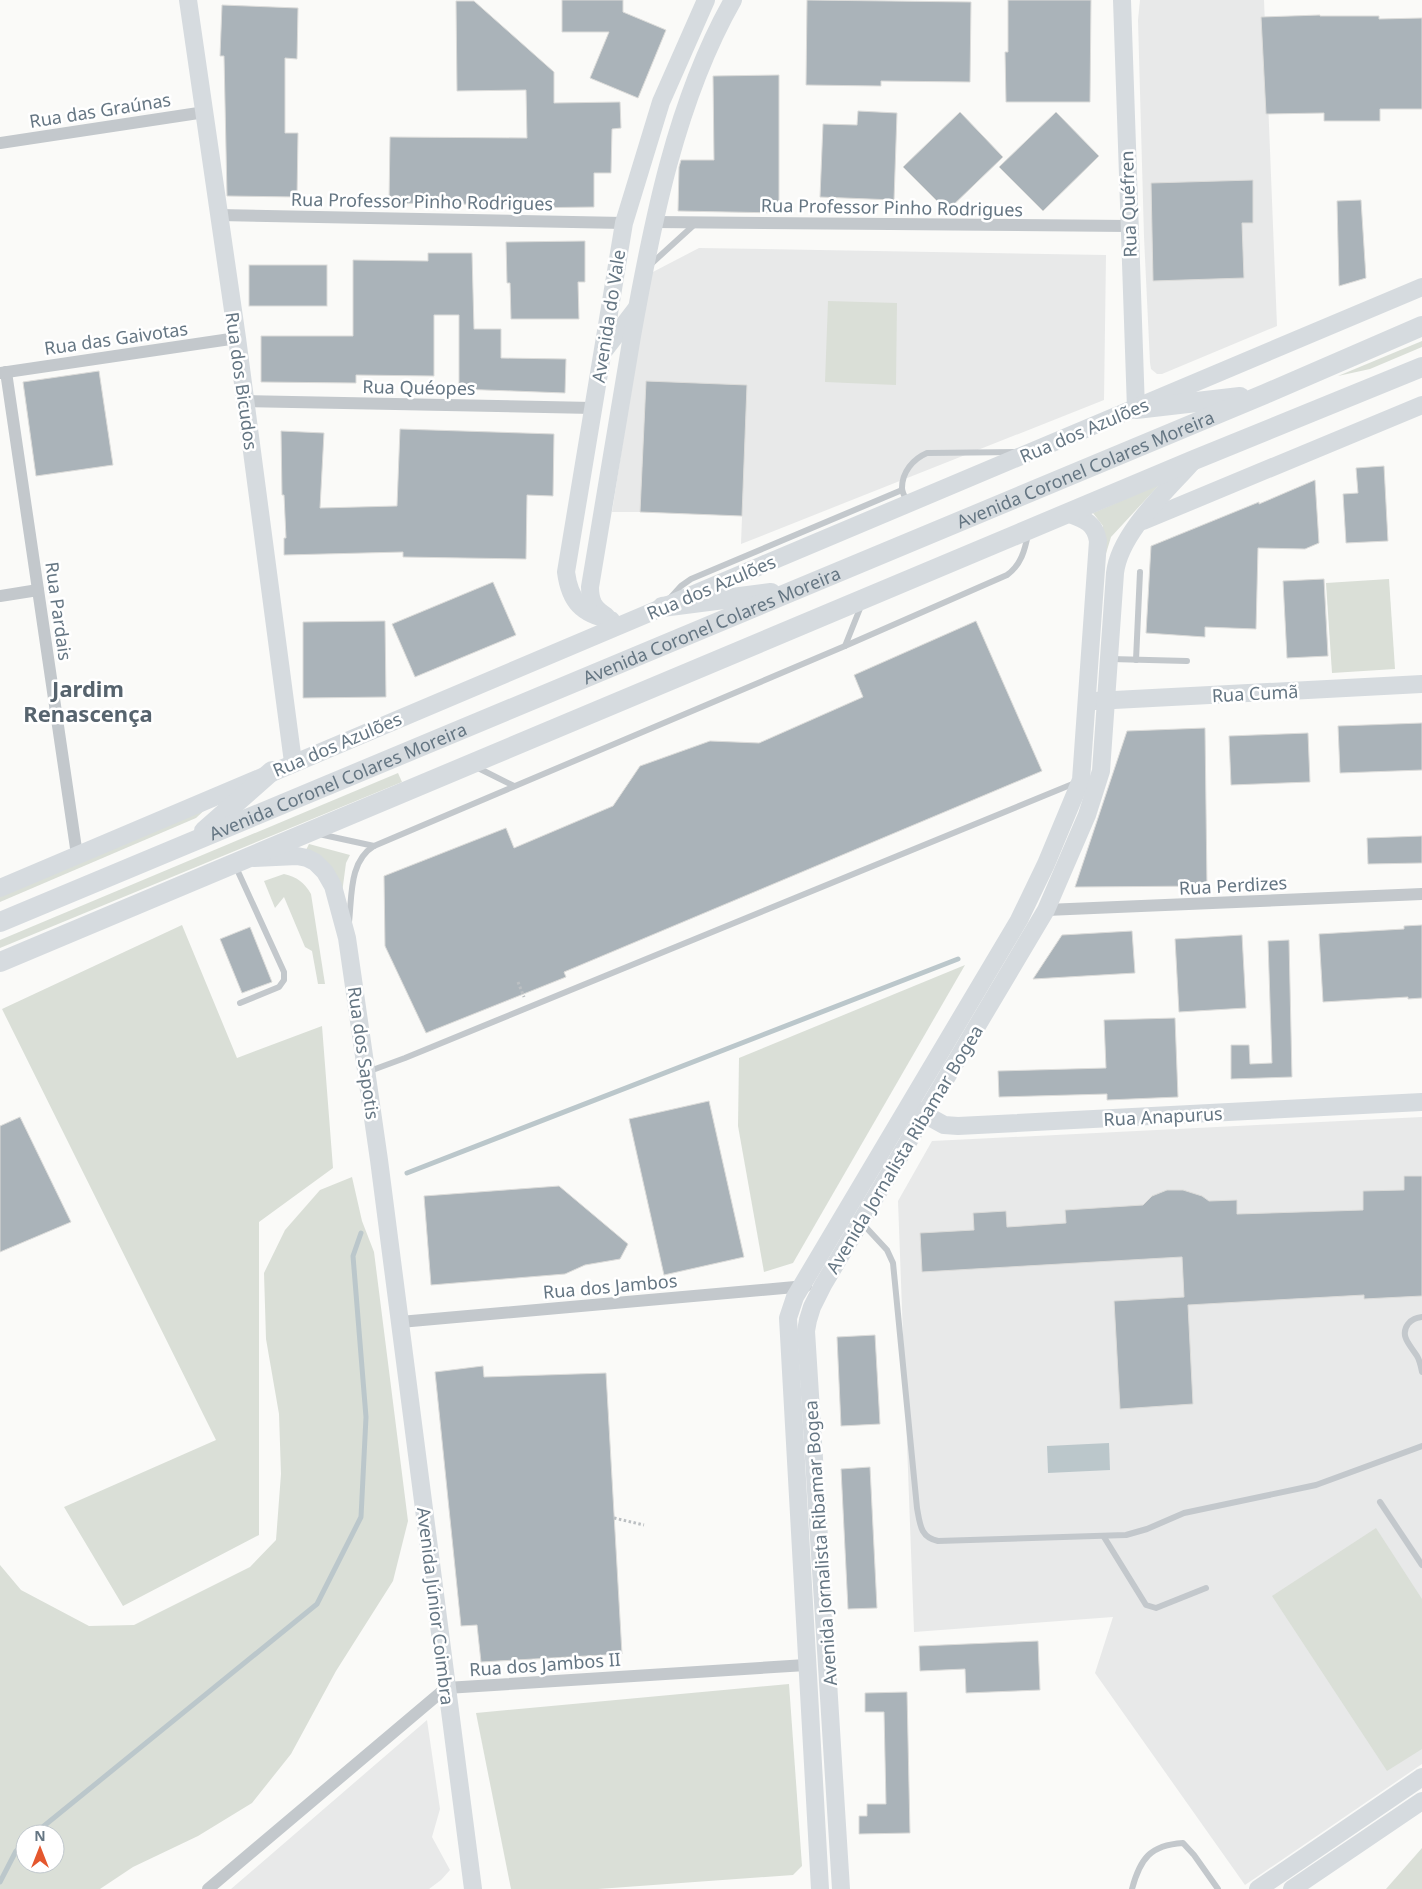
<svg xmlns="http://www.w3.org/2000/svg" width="1422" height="1889" viewBox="0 0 1422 1889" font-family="'Noto Sans',sans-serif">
	<rect width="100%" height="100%" fill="#fafaf8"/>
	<!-- built -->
	<g fill="#e8e9e9">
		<polygon points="1140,0 1264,0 1277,326 1162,374 1157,374 1151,369 1150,363 1144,237 1138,20"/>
		<polygon points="699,248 1106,255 1104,400 741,544 747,385 646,381 640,512 612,512 649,274"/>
		<polygon points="1422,1117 1422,1764 1245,1885 1095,1673 1113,1617 914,1632 898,1201 932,1141"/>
		<polygon points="427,1720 440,1809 432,1837 450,1870 441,1880 429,1889 231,1889"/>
	</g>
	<!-- green -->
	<g fill="#dadfd7" fill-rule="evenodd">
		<polygon points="828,301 897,303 896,385 825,382"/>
		<polygon points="1422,341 1422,347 1370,369 1338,376"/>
		<polygon points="1160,484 1111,537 1101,570 1103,526 1093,513"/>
		<polygon points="1389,579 1395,669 1332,673 1326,583"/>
		<polygon points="398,773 402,782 0,948 0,940"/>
		<polygon points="210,805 196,818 0,902 0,896"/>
		<polygon points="309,844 350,855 346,863 342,893 306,850"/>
		<path d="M284,874C297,877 304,882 311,894L325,984H318L312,951L305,947L284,897L275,908L264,881Z"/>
		<polygon points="182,925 237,1058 322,1026 333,1168 259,1222 259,1535 123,1606 64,1507 216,1440 2,1009"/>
		<polygon points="965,965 793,1263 764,1272 738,1126 739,1058"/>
		<path d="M352,1177L362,1221L374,1252L408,1521L393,1581L336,1671L291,1754L252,1803L198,1836L133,1867L100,1889H0V1565L21,1590L89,1626L134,1625L250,1567L276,1540L281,1474L279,1414L266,1339L264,1273L285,1230L320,1190ZM25,1834H55V1864H25Z"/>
		<polygon points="1376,1528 1422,1599 1422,1749 1387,1771 1272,1596"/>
		<polygon points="789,1684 802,1866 793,1875 598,1889 511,1889 476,1713"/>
		<polygon points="1422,1848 1422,1889 1386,1889"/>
	</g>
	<!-- water -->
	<polygon fill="#bbc7cb" points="1109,1443 1110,1470 1048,1473 1047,1446"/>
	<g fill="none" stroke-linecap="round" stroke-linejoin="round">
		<!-- stream -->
		<g stroke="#bbc7cb" stroke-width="5">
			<polyline points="407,1173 958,959"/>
			<polyline points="34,1834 317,1604 361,1517 366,1417 353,1256 361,1233"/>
			<polyline points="0,1882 16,1851 25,1843"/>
		</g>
	</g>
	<!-- building -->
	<g fill="#aab3b9" stroke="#dcdcda">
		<polygon points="562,0 623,0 623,12 666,30 638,98 590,78 609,32 562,32"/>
		<polygon points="807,0 971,2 970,82 881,81 881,86 806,85"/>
		<polygon points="1008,0 1091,0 1090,102 1006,102 1005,52 1008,52"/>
		<polygon points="456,1 474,1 554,72 554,103 620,102 621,128 612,129 611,173 594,173 594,207 518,208 518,205 389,203 390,137 527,138 526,90 457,91"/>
		<polygon points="222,5 298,8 297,59 285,58 285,133 298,133 297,197 227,196 224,56 220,56"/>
		<polygon points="1320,15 1320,16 1379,16 1379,19 1422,18 1422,109 1380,109 1380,121 1324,121 1324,113 1266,114 1261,17"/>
		<polygon points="779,75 779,213 678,211 679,167 681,160 714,160 713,76"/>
		<polygon points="858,111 897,113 894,200 820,197 823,124 857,125"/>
		<polygon points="960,112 1003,157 947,211 903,167"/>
		<polygon points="1056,112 1099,156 1043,211 999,167"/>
		<polygon points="1253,180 1253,223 1242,223 1244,278 1153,281 1151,183"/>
		<polygon points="1361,200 1366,278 1339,286 1337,201"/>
		<polygon points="585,241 585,282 578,282 579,319 511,319 510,283 507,283 506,242"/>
		<polygon points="428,253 472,253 474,329 501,329 501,358 566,359 565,393 459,389 459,315 434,315 434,376 356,375 356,383 261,382 261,336 353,336 353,260 428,261"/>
		<rect x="249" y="265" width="78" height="41"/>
		<polygon points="99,371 113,465 36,476 23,382"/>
		<polygon points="646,381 747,385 742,516 640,512"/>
		<polygon points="400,429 554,434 553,496 527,495 526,559 403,557 403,552 284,555 284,538 286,538 284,495 282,495 281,431 324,433 320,508 397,506"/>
		<polygon points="1384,466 1388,541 1346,543 1343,494 1358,493 1356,468"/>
		<polygon points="1315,480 1319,543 1305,549 1258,548 1256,629 1205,627 1205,637 1146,633 1151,546 1259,502 1259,504"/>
		<polygon points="1324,579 1328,656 1287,658 1283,581"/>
		<polygon points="493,582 516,635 415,677 392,624"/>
		<polygon points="385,621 386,697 303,698 303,622"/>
		<polygon points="976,621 1042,771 564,972 566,977 426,1033 385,946 384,876 506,828 514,848 613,806 640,766 710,741 759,743 863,697 854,675"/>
		<polygon points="1422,723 1422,770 1340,773 1338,726"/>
		<polygon points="1205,728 1207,886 1075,887 1127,731"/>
		<polygon points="1308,733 1310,782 1231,785 1229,736"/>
		<polygon points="1422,836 1422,863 1368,864 1367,838"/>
		<polygon points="1422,925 1422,998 1408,999 1408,997 1323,1002 1319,934 1404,929 1404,926"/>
		<polygon points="250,927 272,982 242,993 220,939"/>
		<polygon points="1132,931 1135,973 1033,979 1062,935"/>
		<polygon points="1242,935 1246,1008 1179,1012 1175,939"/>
		<polygon points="1289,940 1292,1077 1231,1079 1231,1045 1249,1045 1250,1064 1272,1063 1268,941"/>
		<polygon points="1175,1018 1178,1097 1107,1100 1107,1094 999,1097 998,1071 1106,1068 1104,1020"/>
		<polygon points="709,1101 744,1257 664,1275 629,1119"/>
		<polygon points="20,1117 71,1222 0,1252 0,1126"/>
		<polygon points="1404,1176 1422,1176 1422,1296 1364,1299 1364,1295 1188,1305 1193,1404 1120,1409 1114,1301 1184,1297 1182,1257 922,1272 920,1233 974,1230 973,1213 1006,1211 1007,1227 1066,1223 1065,1210 1143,1205 1152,1196 1167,1190 1183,1190 1202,1196 1209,1201 1237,1200 1237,1214 1363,1210 1363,1191 1404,1190"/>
		<polygon points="559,1186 628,1244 620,1259 585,1265 565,1274 431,1285 424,1196"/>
		<polygon points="875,1335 880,1424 841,1426 837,1337"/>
		<polygon points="483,1366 484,1377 606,1373 622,1654 481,1662 477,1625 461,1626 435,1372"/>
		<polygon points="870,1467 877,1608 848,1609 841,1469"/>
		<polygon points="1038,1641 1040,1690 966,1693 965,1669 920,1671 919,1646"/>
		<polygon points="907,1692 910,1833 859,1834 859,1816 867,1816 867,1804 886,1804 884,1712 865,1712 865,1693"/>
	</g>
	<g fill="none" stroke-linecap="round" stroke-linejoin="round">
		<!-- path -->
		<g stroke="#bbbfc2" stroke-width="3" stroke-dasharray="2.5 2.5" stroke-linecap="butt">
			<polyline points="518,982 524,997"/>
			<polyline points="614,1518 644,1525"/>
		</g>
		<!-- lane -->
		<g stroke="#c3c8cc" stroke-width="6">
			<polyline points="651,264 695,224"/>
			<path d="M908,503C906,499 902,493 902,488C902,472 913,459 927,453L1017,452"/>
			<polyline points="671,597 681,586 691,579 902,490"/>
			<polyline points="845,646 861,606"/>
			<polyline points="1111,659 1187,661"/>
			<polyline points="1136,660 1140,572"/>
			<polyline points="476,767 514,786"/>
			<polyline points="319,834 374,846"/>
			<polyline points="235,865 284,972 284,980 279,987 240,1003"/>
			<path d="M349,922C352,896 349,861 374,846L845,646L1007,575C1021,565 1025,550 1028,534"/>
			<polyline points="367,1072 405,1058 1075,783"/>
			<path d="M862,1223L887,1250L893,1263L917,1508C920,1524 920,1537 938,1541L1126,1535L1147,1529L1184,1513L1316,1485L1422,1446"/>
			<path d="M1422,1317C1416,1318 1412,1319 1408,1324C1399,1336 1411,1346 1417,1356C1420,1361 1421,1367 1422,1372"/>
			<polyline points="1380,1502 1422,1565"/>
			<polyline points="1104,1537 1146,1605 1156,1608 1206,1588"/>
			<path d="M1132,1889C1140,1859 1150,1845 1183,1843L1194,1855L1218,1889"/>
		</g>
		<!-- street -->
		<g stroke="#c3c8cc" stroke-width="12">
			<polyline points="0,143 205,112"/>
			<polyline points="219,215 624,223"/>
			<polyline points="654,222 1129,226"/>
			<polyline points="6,372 77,855"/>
			<polyline points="0,373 237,338"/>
			<polyline points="245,401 593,408"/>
			<polyline points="0,596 38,590"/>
			<polyline points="1046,910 1422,894"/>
			<polyline points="400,1322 806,1286"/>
			<polyline points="208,1889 446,1688 806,1665"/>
		</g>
		<!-- secondary -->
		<g stroke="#d6dbdf" stroke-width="18">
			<polyline points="188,0 237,338 293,762"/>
			<polyline points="1122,0 1136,409"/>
			<polyline points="603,352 636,309"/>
			<polyline points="1143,521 1422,405"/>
			<path d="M606,616C594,608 590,602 590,587C604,504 618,420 632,336C652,224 676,100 733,0"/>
			<path d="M611,620C582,614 570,602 566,572L624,223L661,102L706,0"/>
			<polyline points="1095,701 1422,684"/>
			<polyline points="254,858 297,856 307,858 315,862 325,872 333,886 347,938 379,1160 473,1889"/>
			<path d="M0,888C472,684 949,489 1422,287"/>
			<polyline points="915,1109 944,1125 958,1126 1422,1102"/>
			<path d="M820,1889L788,1318L795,1297L1019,920L1046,864L1081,780L1098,541C1095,522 1083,519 1067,513"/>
			<path d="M841,1889L806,1331L808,1320L812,1307L823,1285L1046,910L1087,815L1101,771L1115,573C1120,532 1167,491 1194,460"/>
			<polyline points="1258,1889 1422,1777"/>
			<polyline points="1292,1889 1422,1801"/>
		</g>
		<!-- primary -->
		<g stroke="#d6dbdf" stroke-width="20">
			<polyline points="1136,409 1240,397"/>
			<polyline points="662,607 771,593"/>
			<polyline points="204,831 272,771"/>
			<path id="s1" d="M0,922L1265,394L1422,326"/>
			<polyline points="0,962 1194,460 1422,367"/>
		</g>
	</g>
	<g text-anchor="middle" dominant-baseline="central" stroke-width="5" stroke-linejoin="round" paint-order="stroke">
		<!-- street labels -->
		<g font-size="18" fill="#657683" stroke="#fff">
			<text transform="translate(100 110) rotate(-9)">Rua das Graúnas</text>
			<text transform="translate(422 201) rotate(1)">Rua Professor Pinho Rodrigues</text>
			<text transform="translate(1128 204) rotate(-92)">Rua Quéfren</text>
			<text transform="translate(892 207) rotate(1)">Rua Professor Pinho Rodrigues</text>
			<text transform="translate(608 316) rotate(-81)">Avenida do Vale</text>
			<text transform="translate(116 338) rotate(-8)">Rua das Gaivotas</text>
			<text transform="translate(242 381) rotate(82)">Rua dos Bicudos</text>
			<text transform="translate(419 387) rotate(1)">Rua Quéopes</text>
			<text transform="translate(1084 430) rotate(-23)">Rua dos Azulões</text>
			<text stroke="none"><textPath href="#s1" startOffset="1176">Avenida Coronel Colares Moreira</textPath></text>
			<text transform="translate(711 587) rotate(-23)">Rua dos Azulões</text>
			<text transform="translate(59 611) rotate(82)">Rua Pardais</text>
			<text stroke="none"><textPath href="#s1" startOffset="771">Avenida Coronel Colares Moreira</textPath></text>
			<text transform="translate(1255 693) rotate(-3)">Rua Cumã</text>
			<text transform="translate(337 744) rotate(-23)">Rua dos Azulões</text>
			<text stroke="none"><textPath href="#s1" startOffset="366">Avenida Coronel Colares Moreira</textPath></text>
			<text transform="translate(1233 885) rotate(-3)">Rua Perdizes</text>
			<text transform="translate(364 1053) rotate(82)">Rua dos Sapotis</text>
			<text transform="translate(1163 1116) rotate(-3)">Rua Anapurus</text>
			<text transform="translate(904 1149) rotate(-59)">Avenida Jornalista Ribamar Bogea</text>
			<text transform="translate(610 1286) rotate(-5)">Rua dos Jambos</text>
			<text transform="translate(820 1543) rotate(-94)">Avenida Jornalista Ribamar Bogea</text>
			<text transform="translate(436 1606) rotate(83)">Avenida Júnior Coimbra</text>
			<text transform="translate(545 1664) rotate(-4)">Rua dos Jambos II</text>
		</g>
		<!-- district labels -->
		<g font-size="22" font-weight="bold" fill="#57646e" stroke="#fff">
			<text x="88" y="688">Jardim<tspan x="88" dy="25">Renascença</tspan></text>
		</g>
	</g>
	<!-- north arrow -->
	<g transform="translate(40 1849)"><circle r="24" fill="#ffffff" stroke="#c1c8cd"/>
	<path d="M0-4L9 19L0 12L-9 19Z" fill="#e4572e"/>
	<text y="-8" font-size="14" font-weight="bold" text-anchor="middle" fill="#657683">N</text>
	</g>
</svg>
